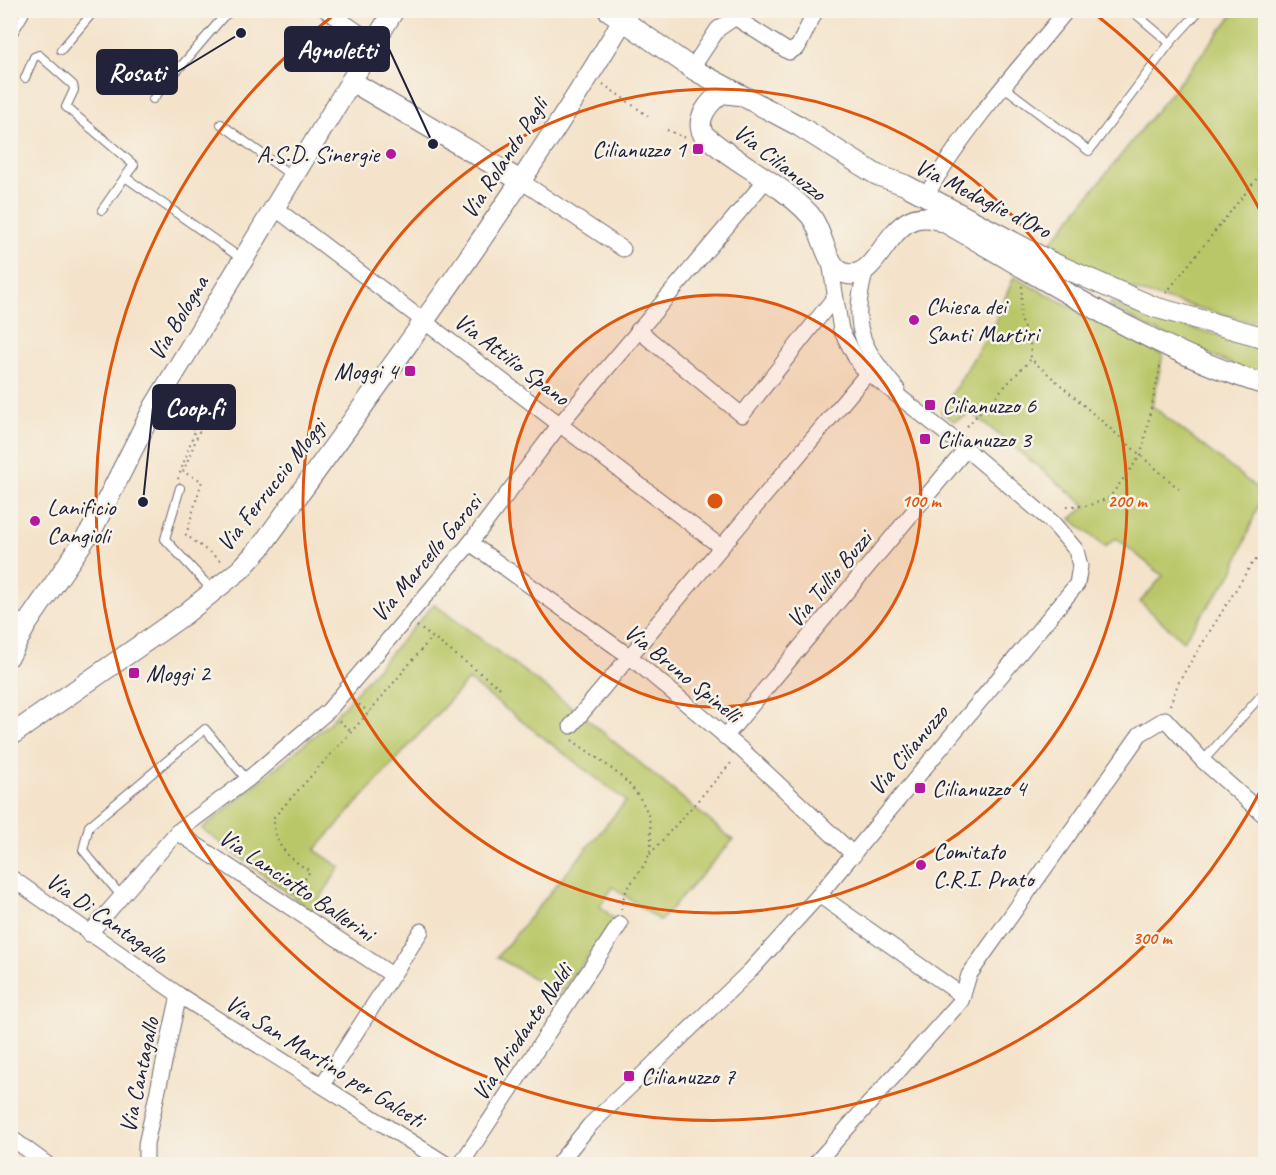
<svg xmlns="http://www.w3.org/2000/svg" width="1276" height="1175" viewBox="0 0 1276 1175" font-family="Caveat,sans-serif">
	<rect width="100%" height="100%" fill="#f7f3e8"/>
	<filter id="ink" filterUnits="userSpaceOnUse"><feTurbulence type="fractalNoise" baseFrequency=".0167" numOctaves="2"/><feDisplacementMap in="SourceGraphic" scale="12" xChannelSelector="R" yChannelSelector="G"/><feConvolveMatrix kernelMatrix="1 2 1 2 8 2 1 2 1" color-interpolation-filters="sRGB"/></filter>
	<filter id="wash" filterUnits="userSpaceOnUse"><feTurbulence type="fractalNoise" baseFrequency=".008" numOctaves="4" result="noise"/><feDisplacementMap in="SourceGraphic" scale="24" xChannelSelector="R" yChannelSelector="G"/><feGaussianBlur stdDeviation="1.35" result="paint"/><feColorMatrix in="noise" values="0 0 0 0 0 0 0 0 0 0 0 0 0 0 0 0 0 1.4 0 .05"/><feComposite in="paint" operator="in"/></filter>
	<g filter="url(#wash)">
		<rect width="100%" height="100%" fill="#f4e3ca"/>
		<!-- green -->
		<g fill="#bac768" stroke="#6e7452" stroke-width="1.5">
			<polygon points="1236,11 1265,11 1265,323 1243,320 1139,292 1046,249"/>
			<polygon points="1014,277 1163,355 1152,406 1263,493 1233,572 1183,641 1140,602 1163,576 1116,538 1105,547 1071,519 1086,506 972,413 954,421 941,412 994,324"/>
			<polygon points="1111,302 1148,317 1265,347 1265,379 1147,327 1109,305"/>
			<polygon points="434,604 577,711 733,840 660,921 613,887 600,906 615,920 560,994 497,957 626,801 468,680 315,850 340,867 312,911 202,829 327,725"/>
		</g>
	</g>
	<g filter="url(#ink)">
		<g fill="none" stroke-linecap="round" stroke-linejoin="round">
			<defs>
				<g id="service">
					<polyline points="10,38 24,15 22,10"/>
					<polyline points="1170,43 1200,10"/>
					<polyline points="61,50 95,10"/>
					<polyline points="25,78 34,57 39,55 73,85 74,90 66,107 134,165 125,177 242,259"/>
					<polyline points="1004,87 1089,151 1170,43 1131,10"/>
					<polyline points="153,99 223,17 233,10"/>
					<polyline points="221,124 292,176"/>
					<polyline points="102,210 125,177"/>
					<polyline points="180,488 165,539 213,591"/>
					<polyline points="1203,761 1266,690"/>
					<polyline points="122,897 83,850 89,826 205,729 247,780"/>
				</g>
				<g id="minor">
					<polyline points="326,10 374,43"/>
					<polyline points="736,18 789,52 798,47 816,10"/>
					<polyline points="692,68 718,29 746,10"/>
					<polyline points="521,181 623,249"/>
					<path d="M926,196C963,129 1018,70 1067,10"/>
					<polyline points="275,208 721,547"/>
					<path d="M867,266C850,326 859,343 897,389"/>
					<polyline points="638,330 742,415 834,298"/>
					<polyline points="470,543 629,656 742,750 854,855"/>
					<polyline points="10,617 26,625"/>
					<polyline points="571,726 867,374"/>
					<polyline points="725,737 966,449"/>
					<polyline points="177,832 392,975"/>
					<polyline points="10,877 179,995 446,1164"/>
					<polyline points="819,895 963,996"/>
					<polyline points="89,934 177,832 247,780 328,711 470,543 560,424 766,180"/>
					<polyline points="322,1085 421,931"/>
					<polyline points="10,1137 47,1164"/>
					<polyline points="146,1164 146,1144 179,995"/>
					<polyline points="461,1164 620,924"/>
					<polyline points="558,1164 590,1125 750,971 819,895 1077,584 1080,566 1076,550 1053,523 966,449 860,366 841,330 830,262"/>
					<polyline points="815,1164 961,1001 969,975 1140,734 1165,719 1203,761 1266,817"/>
				</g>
				<g id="tertiary">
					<polyline points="608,10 696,71 799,126 877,175 905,185 1053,263 1154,307 1266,338"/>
					<polyline points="351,81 521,181"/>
					<path d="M739,95L722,93C709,102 695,119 703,134C736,164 780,182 810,215C824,231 825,270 847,274C884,281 888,195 946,223C1049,281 1152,350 1266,385"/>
					<polyline points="10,655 26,625 94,526 154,407 394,10"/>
					<path d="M10,736L185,614L241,569L260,548C388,372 518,197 629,10"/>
				</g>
			</defs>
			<!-- service casing -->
			<use href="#service" stroke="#6c666d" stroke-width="10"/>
			<!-- minor casing -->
			<use href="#minor" stroke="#6c666d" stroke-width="17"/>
			<!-- tertiary casing -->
			<use href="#tertiary" stroke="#6c666d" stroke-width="22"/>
			<!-- path -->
			<g stroke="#6c666d" stroke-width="2" stroke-dasharray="1.5 4.5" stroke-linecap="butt">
				<polyline points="603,84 648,116"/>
				<polyline points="667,130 686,138"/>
				<polyline points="1022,286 1020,320 1030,341 1031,359"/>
				<polyline points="1166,293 1266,167"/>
				<polyline points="167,414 199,432 183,472 202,481 186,535 222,562"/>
				<polyline points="967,426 1031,359 1179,489"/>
				<polyline points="178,479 195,430"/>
				<polyline points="1067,506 1087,506 1109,498 1141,455 1161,363"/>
				<polyline points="417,626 503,690"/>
				<polyline points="354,701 369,712"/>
				<polyline points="1170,705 1179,681 1251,565 1266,550"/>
				<polyline points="339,721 351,731"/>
				<path d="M572,740C605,765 651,788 651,835C651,842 651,850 648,857C638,880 624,883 621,910"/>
				<polyline points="650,854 732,762"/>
				<path d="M295,894L310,871C288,858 272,844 274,817L369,712L432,637"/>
			</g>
			<!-- service -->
			<use href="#service" stroke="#fff" stroke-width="8"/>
			<!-- minor -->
			<use href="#minor" stroke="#fff" stroke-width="15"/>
			<!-- tertiary -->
			<use href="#tertiary" stroke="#fff" stroke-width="20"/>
		</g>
	</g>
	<!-- distance rings -->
	<circle cx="715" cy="501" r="206" fill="#de560e" fill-opacity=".12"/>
	<g fill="none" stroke="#de560e" stroke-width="3">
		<circle cx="715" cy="501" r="206"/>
		<circle cx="715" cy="501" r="412"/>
		<path d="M1263 786A618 618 0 1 1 339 11M1091 11A618 618 0 0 1 1263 216"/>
	</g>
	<!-- markers -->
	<g fill="#b5179e" stroke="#f7f3e8" stroke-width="2">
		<rect x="692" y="143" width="12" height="12" rx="3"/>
		<circle cx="391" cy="154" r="6"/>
		<circle cx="914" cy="320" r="6"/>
		<rect x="404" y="365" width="12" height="12" rx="3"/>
		<rect x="924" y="399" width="12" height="12" rx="3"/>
		<rect x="919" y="433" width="12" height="12" rx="3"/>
		<circle cx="35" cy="521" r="6"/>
		<rect x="128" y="667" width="12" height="12" rx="3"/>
		<rect x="914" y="782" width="12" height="12" rx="3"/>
		<circle cx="921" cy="865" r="6"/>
		<rect x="623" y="1070" width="12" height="12" rx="3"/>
	</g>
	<g text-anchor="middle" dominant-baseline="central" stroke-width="5" stroke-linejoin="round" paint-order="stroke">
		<!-- poi labels -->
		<g font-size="24" fill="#22223b" stroke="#f7f3e8" text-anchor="start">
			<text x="686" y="149" text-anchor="end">Cilianuzzo 1</text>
			<text x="379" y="154" text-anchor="end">A.S.D. Sinergie</text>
			<text x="926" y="306">Chiesa dei<tspan x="926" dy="28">Santi Martiri</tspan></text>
			<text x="398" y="371" text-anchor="end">Moggi 4</text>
			<text x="942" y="405">Cilianuzzo 6</text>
			<text x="937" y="439">Cilianuzzo 3</text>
			<text x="47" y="507">Lanificio<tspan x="47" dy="28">Cangioli</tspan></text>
			<text x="146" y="673">Moggi 2</text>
			<text x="932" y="788">Cilianuzzo 4</text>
			<text x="933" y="851">Comitato<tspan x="933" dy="28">C.R.I. Prato</tspan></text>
			<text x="641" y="1076">Cilianuzzo 7</text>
		</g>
		<!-- street labels -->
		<g font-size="24" fill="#22223b" stroke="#f7f3e8">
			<text transform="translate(504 158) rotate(-57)">Via Rolando Pagli</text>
			<text transform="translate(780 162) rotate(38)">Via Cilianuzzo</text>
			<text transform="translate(983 198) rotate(27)">Via Medaglie d'Oro</text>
			<text transform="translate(178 318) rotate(-59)">Via Bologna</text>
			<text transform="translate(512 359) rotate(37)">Via Attilio Spano</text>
			<text transform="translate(271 485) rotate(-52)">Via Ferruccio Moggi</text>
			<text transform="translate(426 558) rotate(-50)">Via Marcello Garosi</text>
			<text transform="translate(829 579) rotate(-50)">Via Tullio Buzzi</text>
			<text transform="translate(683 673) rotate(39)">Via Bruno Spinelli</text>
			<text transform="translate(908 750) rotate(-50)">Via Cilianuzzo</text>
			<text transform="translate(297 885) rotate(34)">Via Lanciotto Ballerini</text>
			<text transform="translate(107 918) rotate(35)">Via Di Cantagallo</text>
			<text transform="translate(522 1032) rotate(-56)">Via Ariodante Naldi</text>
			<text transform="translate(325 1061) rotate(32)">Via San Martino per Galceti</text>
			<text transform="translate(139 1075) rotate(-78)">Via Cantagallo</text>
		</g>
	</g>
	<circle cx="715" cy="501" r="9" fill="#de560e" stroke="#f7f3e8" stroke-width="3"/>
	<g font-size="18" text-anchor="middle" font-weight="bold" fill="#de560e" stroke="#f7f3e8" stroke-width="5" stroke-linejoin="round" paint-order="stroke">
		<text x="921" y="507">100 m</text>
		<text x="1127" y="507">200 m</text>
		<text x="1152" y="944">300 m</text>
	</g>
	<!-- callouts -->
	<path fill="none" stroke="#22223b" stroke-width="2" d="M433 144L389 49M241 33L177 72M143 502L153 407"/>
	<g fill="#22223b" stroke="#f7f3e8" stroke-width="2">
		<circle cx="433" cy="144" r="6"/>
		<circle cx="241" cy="33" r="6"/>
		<circle cx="143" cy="502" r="6"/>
	</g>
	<g fill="#22223b" stroke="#22223b" stroke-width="2">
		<rect x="285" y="27" width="104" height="44" rx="6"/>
		<rect x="97" y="50" width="80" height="44" rx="6"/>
		<rect x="153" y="385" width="82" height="44" rx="6"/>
	</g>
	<g font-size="26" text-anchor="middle" font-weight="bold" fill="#fff">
		<text x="337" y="58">Agnoletti</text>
		<text x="137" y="81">Rosati</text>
		<text x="194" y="416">Coop.fi</text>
	</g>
	<!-- margin -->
	<rect width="1276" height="1175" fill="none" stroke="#f7f3e8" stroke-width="36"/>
</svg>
